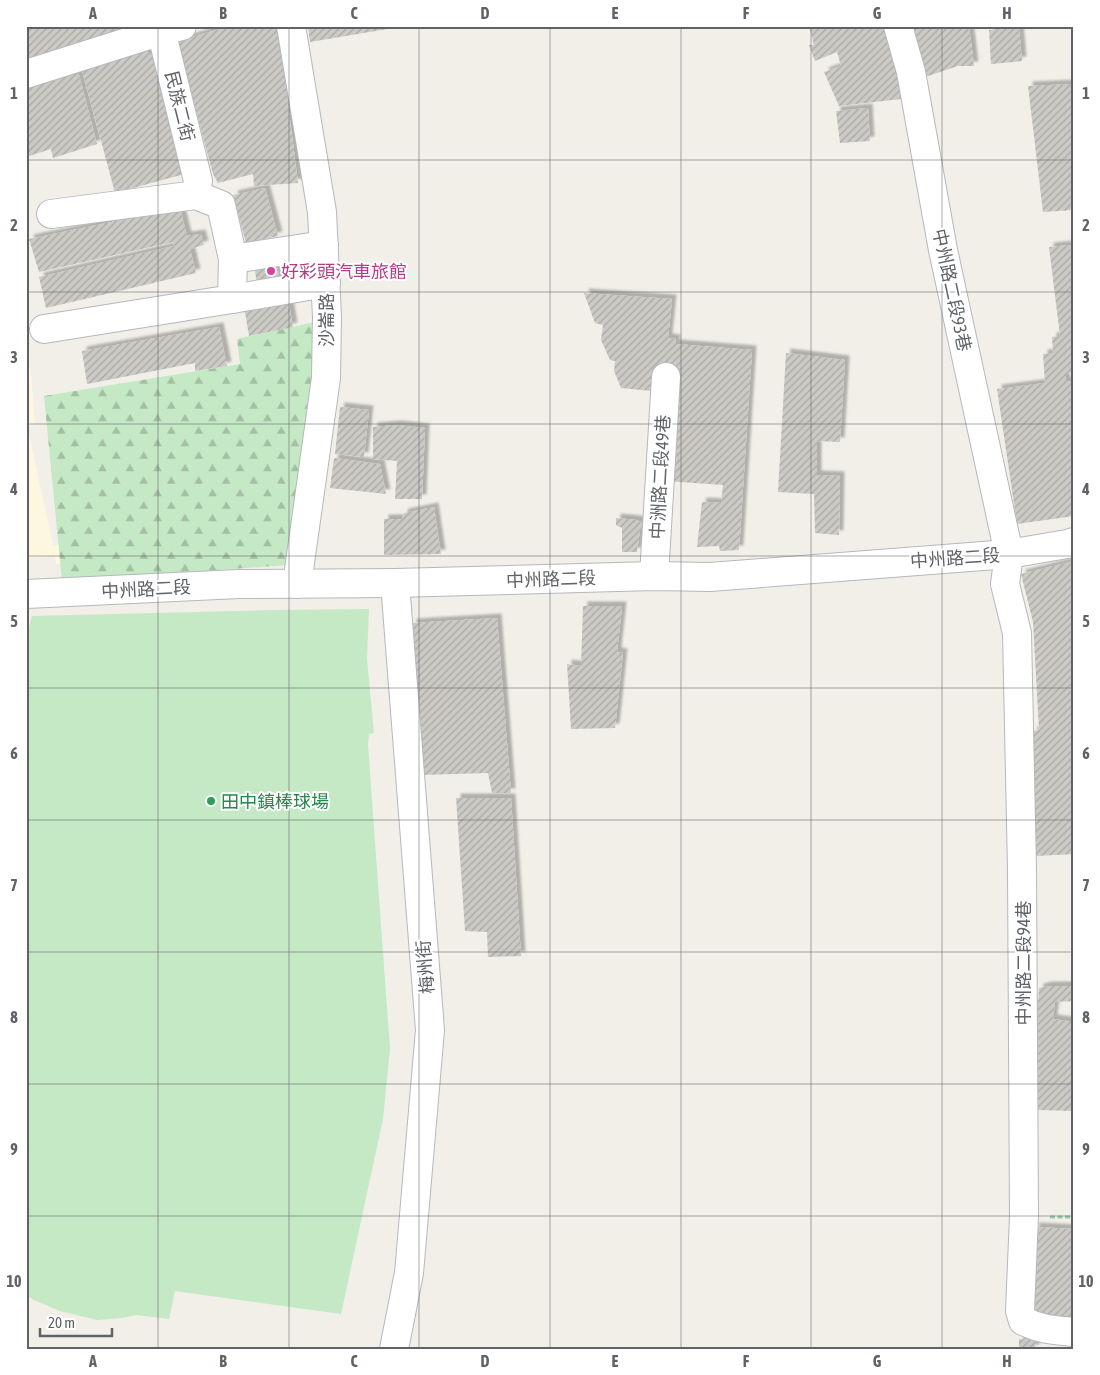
<svg xmlns="http://www.w3.org/2000/svg" width="1100" height="1375" viewBox="0 0 1100 1375" font-family="'Asap Condensed','Noto Sans TC',sans-serif">
	<defs>
		<pattern id="forest-firs" width="22" height="20" patternUnits="userSpaceOnUse" patternTransform="scale(1.25)"><rect width="22" height="20" fill="#c5e8c5"/><path d="M5 1l3.5 6h-7zM16 11l3.5 6h-7z" fill="#a3c0a4"/></pattern>
		<pattern id="building-hatch" width="6" height="6" patternUnits="userSpaceOnUse" patternTransform="scale(1.25)"><rect width="6" height="6" fill="#cccac5"/><path d="M-1 1l2-2M0 6l6-6M5 7l2-2" fill="none" stroke="#a9a8a4"/></pattern>
		<filter id="shadow"><feDropShadow dx="4.5" dy="-4.5" stdDeviation="1" flood-color="#0004"/></filter>
	</defs>
	<rect width="100%" height="100%" fill="#f1efe8"/>
	<!-- commercial -->
	<polygon fill="#fef7e0" points="29,349 35,424 27,425 53,545 79,543 82,561 56,564 55,556 26,558 26,350"/>
	<!-- grass -->
	<polygon fill="#c5e8c5" points="369,609 367,659 374,733 369,734 368,745 390,1049 383,1119 341,1314 175,1291 169,1319 136,1315 122,1318 97,1320 60,1311 34,1300 26,1295 26,638 32,616 275,610"/>
	<!-- forest -->
	<polygon fill="url(#forest-firs)" points="315,322 315,364 288,565 62,581 44,396 240,364 237,339"/>
	<!-- building -->
	<g fill="url(#building-hatch)" filter="url(#shadow)">
		<polygon points="26,26 131,26 131,27 26,62"/>
		<polygon points="231,26 278,26 298,183 254,186 253,174 218,183 213,174 177,41"/>
		<polygon points="308,26 399,26 399,27 310,42"/>
		<polygon points="809,26 888,26 910,98 839,106 824,72 841,66 837,52 815,61 809,45 814,45"/>
		<polygon points="908,26 969,26 974,66 958,66 925,77"/>
		<polygon points="1019,28 1022,61 991,64 989,30"/>
		<polygon points="142,49 158,58 188,173 115,193 82,70"/>
		<polygon points="78,71 97,144 53,158 51,149 26,157 26,89"/>
		<polygon points="1074,84 1074,210 1043,212 1028,86"/>
		<polygon points="868,108 870,141 840,143 836,111"/>
		<polygon points="265,188 278,236 246,243 233,195"/>
		<polygon points="180,208 187,236 201,234 204,245 190,249 196,273 46,308 39,277 174,246 173,242 39,272 29,239"/>
		<polygon points="1070,245 1074,278 1074,372 1066,374 1065,381 1074,382 1074,516 1017,524 997,389 1045,383 1043,354 1053,353 1052,337 1060,336 1049,247"/>
		<polygon points="262,264 268,264 278,269 280,280 286,286 293,327 249,336 244,306 257,285 255,271"/>
		<polygon points="584,293 672,299 668,338 676,339 675,344 752,350 739,550 720,551 719,546 697,547 702,502 721,503 723,485 665,481 662,392 621,388 614,371 615,361 610,360 601,340 603,325 595,323"/>
		<polygon points="219,327 227,366 195,371 195,363 87,384 82,351"/>
		<polygon points="786,353 845,360 840,442 817,441 817,475 840,476 839,535 815,533 814,494 778,492"/>
		<polygon points="340,407 369,410 364,457 335,454"/>
		<polygon points="397,425 425,428 422,499 395,499 397,461 373,459 373,427"/>
		<polygon points="334,458 380,464 386,494 330,488"/>
		<polygon points="434,507 441,554 384,555 384,519 402,519 404,513"/>
		<polygon points="616,518 636,520 646,524 645,531 640,529 637,552 622,552 622,528 616,525"/>
		<polygon points="1074,561 1074,854 1036,856 1033,731 1039,730 1033,622 1021,574"/>
		<polygon points="583,606 622,606 617,652 623,653 615,728 571,729 567,664 581,666"/>
		<polygon points="497,618 511,793 492,793 488,773 421,775 412,623"/>
		<polygon points="456,798 511,798 521,956 488,957 487,932 465,931"/>
		<polygon points="1048,986 1074,986 1074,1001 1055,1002 1053,1019 1074,1022 1074,1111 1038,1110 1032,1106 1033,1004 1038,1004 1039,988"/>
		<polygon points="1035,1227 1074,1229 1074,1329 1034,1313 1035,1307 1028,1306"/>
		<polygon points="1019,1339 1036,1340 1035,1349 1019,1349"/>
	</g>
	<g fill="none" stroke-linecap="round" stroke-linejoin="round">
		<defs>
			<g id="minor">
				<polyline points="160,26 198,181"/>
				<polyline points="291,26 322,212 327,317 326,378 297,584"/>
				<path d="M898,26L911,72L943,250L1009,554L1005,584L1017,633L1022,869L1024,1216L1020,1311L1023,1321C1042,1330 1054,1330 1074,1332"/>
				<polyline points="26,74 162,31 182,26"/>
				<polyline points="233,259 324,245"/>
				<polyline points="232,299 326,283"/>
				<polyline points="44,329 232,299 233,259 221,205 196,195 51,214"/>
				<polyline points="654,576 666,377"/>
				<polyline points="26,594 239,584 395,583 654,576 710,577 1009,554 1067,544 1074,542"/>
				<polyline points="394,1349 409,1273 430,1030 395,583"/>
			</g>
		</defs>
		<!-- minor casing -->
		<use href="#minor" stroke="#b5b8bc" stroke-width="30"/>
		<!-- path -->
		<polyline stroke="#9cc7a9" stroke-width="3" stroke-dasharray="5 2.5" stroke-linecap="butt" points="1050,1217 1074,1217"/>
		<!-- minor -->
		<use href="#minor" stroke="#fff" stroke-width="28"/>
	</g>
	<!-- grid -->
	<path fill="none" stroke="#5f6368" stroke-width="1" stroke-opacity="0.55" d="M158,26V1349M289,26V1349M419,26V1349M550,26V1349M681,26V1349M811,26V1349M942,26V1349M26,160H1074M26,292H1074M26,424H1074M26,556H1074M26,688H1074M26,820H1074M26,952H1074M26,1084H1074M26,1216H1074"/>
	<!-- markers -->
	<circle fill="#d1479c" stroke="#fff" stroke-width="2" cx="271" cy="271" r="5"/>
	<circle fill="#2e9e5b" stroke="#fff" stroke-width="2" cx="211" cy="801" r="5"/>
	<g text-anchor="middle" dominant-baseline="central" stroke-width="4" stroke-linejoin="round" paint-order="stroke">
		<!-- street labels -->
		<g font-size="18" fill="#5f6368" stroke="#fff">
			<text transform="translate(180 106) rotate(76)">民族二街</text>
			<text transform="translate(952 290) rotate(78)">中州路二段93巷</text>
			<text transform="translate(326 320) rotate(-90)">沙崙路</text>
			<text transform="translate(660 477) rotate(-87)">中洲路二段49巷</text>
			<text transform="translate(955 558) rotate(-4)">中州路二段</text>
			<text transform="translate(551 579) rotate(-2)">中州路二段</text>
			<text transform="translate(146 589) rotate(-3)">中州路二段</text>
			<text transform="translate(1023 963) rotate(-90)">中州路二段94巷</text>
			<text transform="translate(425 967) rotate(-95)">梅州街</text>
		</g>
		<!-- hotel labels -->
		<g font-size="18" fill="#b23c85" stroke="#fff" text-anchor="start">
			<text x="281" y="271">好彩頭汽車旅館</text>
		</g>
		<!-- leisure labels -->
		<g font-size="18" fill="#27864d" stroke="#fff" text-anchor="start">
			<text x="221" y="801">田中鎮棒球場</text>
		</g>
	</g>
	<!-- border -->
	<rect width="1100" height="1375" fill="none" stroke="#ffffff" stroke-width="55"/>
	<!-- scale -->
	<path d="M40 1328v8h72v-8" fill="none" stroke="#5f6368" stroke-width="2.5"/>
	<text x="48" y="1328" font-size="15" fill="#5f6368" stroke="#ffffff" stroke-width="4" paint-order="stroke">20 m</text>
	<rect x="28" y="28" width="1044" height="1320" fill="none" stroke="#5f6368" stroke-width="2"/>
	<g font-size="16" text-anchor="middle" font-weight="bold" fill="#5f6368">
		<text x="93" y="19">A</text>
		<text x="223" y="19">B</text>
		<text x="354" y="19">C</text>
		<text x="485" y="19">D</text>
		<text x="615" y="19">E</text>
		<text x="746" y="19">F</text>
		<text x="877" y="19">G</text>
		<text x="1007" y="19">H</text>
		<text x="14" y="99">1</text>
		<text x="1086" y="99">1</text>
		<text x="14" y="231">2</text>
		<text x="1086" y="231">2</text>
		<text x="14" y="363">3</text>
		<text x="1086" y="363">3</text>
		<text x="14" y="495">4</text>
		<text x="1086" y="495">4</text>
		<text x="14" y="627">5</text>
		<text x="1086" y="627">5</text>
		<text x="14" y="759">6</text>
		<text x="1086" y="759">6</text>
		<text x="14" y="891">7</text>
		<text x="1086" y="891">7</text>
		<text x="14" y="1023">8</text>
		<text x="1086" y="1023">8</text>
		<text x="14" y="1155">9</text>
		<text x="1086" y="1155">9</text>
		<text x="14" y="1287">10</text>
		<text x="1086" y="1287">10</text>
		<text x="93" y="1367">A</text>
		<text x="223" y="1367">B</text>
		<text x="354" y="1367">C</text>
		<text x="485" y="1367">D</text>
		<text x="615" y="1367">E</text>
		<text x="746" y="1367">F</text>
		<text x="877" y="1367">G</text>
		<text x="1007" y="1367">H</text>
	</g>
</svg>
